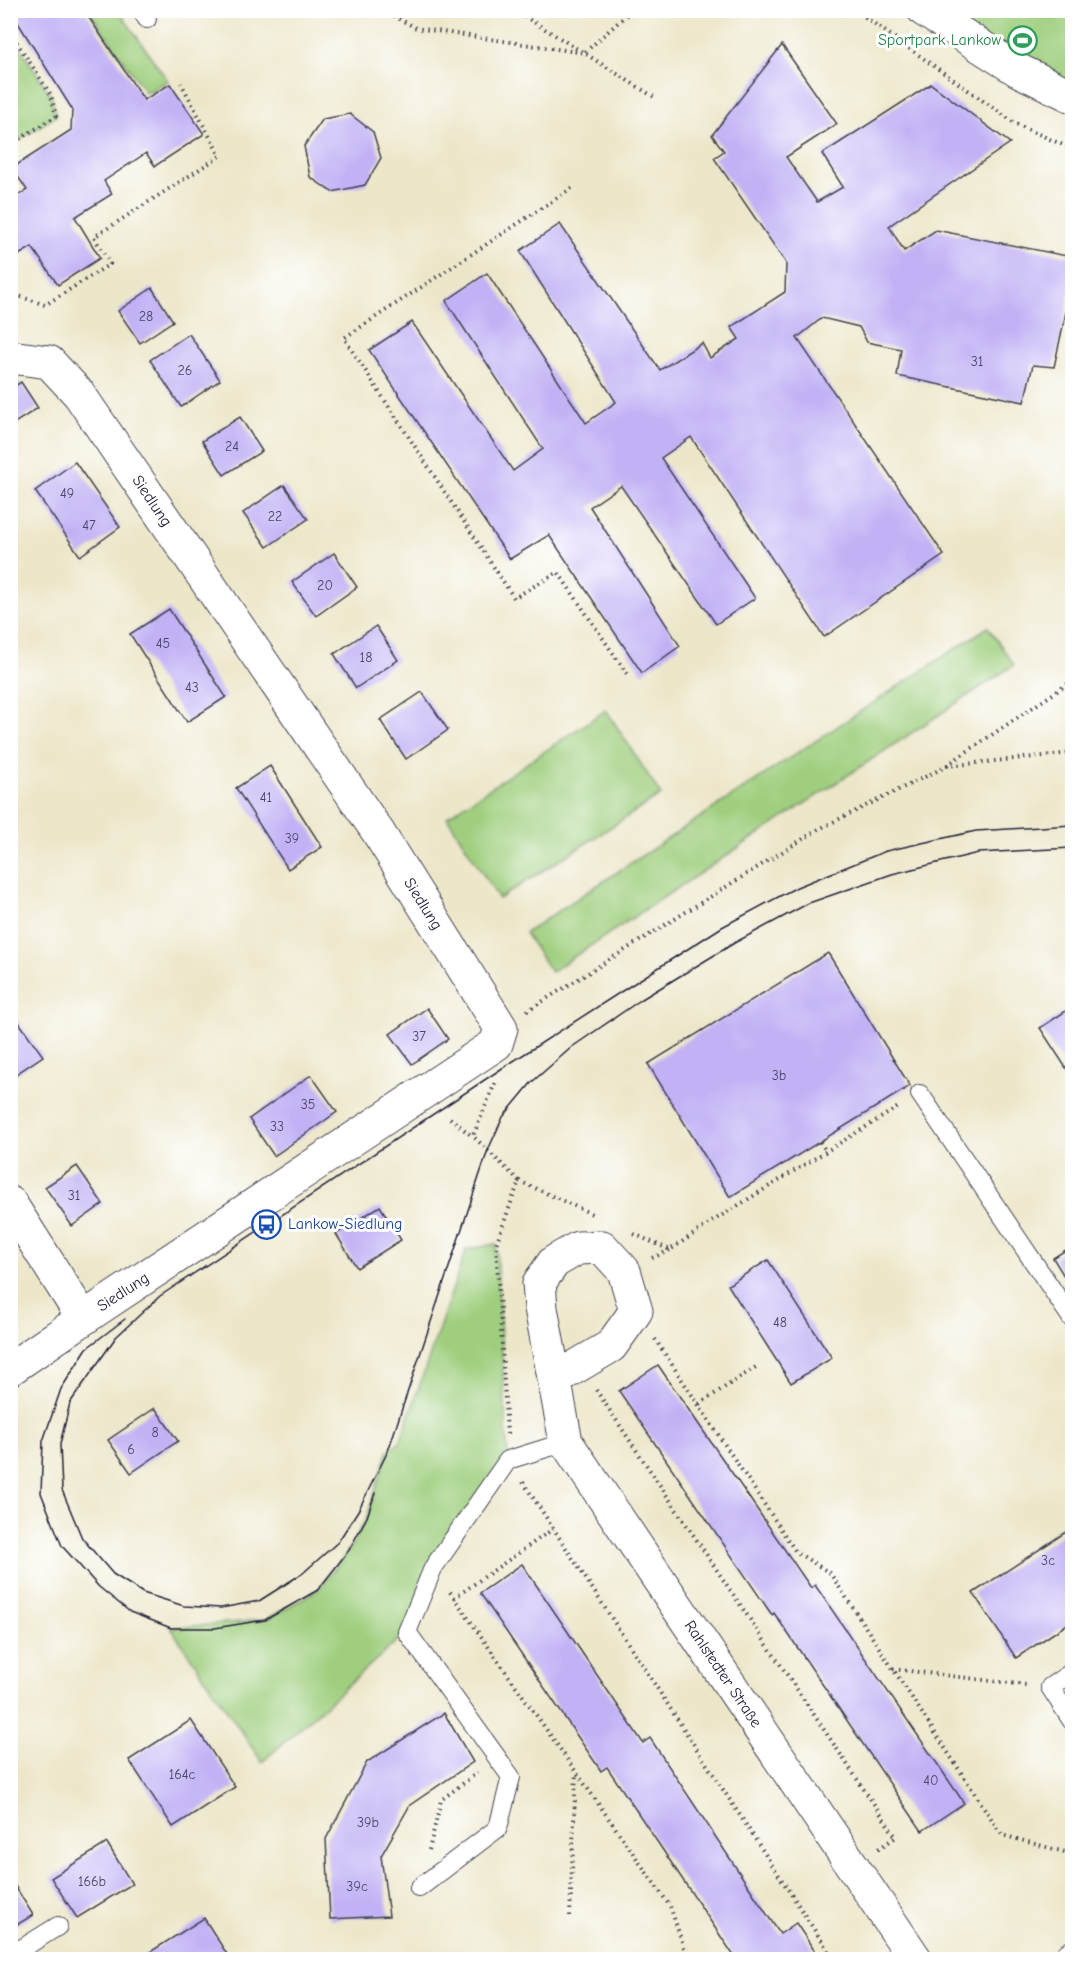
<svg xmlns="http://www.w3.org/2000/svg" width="1083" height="1970" viewBox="0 0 1083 1970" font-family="'Comic Neue',sans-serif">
	<rect width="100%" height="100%" fill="#fff"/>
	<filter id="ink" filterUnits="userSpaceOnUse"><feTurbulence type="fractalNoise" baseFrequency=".0167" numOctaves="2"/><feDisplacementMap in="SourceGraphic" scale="12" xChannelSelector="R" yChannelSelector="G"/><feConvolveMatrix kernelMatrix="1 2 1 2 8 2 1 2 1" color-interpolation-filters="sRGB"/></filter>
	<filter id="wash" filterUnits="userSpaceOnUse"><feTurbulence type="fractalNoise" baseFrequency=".008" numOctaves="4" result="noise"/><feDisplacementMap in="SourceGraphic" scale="24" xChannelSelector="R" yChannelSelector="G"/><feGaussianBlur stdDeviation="1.35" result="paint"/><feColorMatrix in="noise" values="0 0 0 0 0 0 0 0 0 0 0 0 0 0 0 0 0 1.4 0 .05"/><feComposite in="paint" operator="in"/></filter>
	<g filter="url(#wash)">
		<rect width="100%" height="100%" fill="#ede7ca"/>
		<!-- green -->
		<g fill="#9fcf7e" stroke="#60785c" stroke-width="1.5">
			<polygon points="89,11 119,11 168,81 146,93"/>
			<polygon points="924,11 1072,11 1072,96"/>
			<polygon points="11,34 51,95 56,116 11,145"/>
			<polygon points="988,627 1014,665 551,972 525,933"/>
			<polygon points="606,710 661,795 499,899 447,817"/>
			<polygon points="496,1244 508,1460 433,1568 407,1632 262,1762 171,1628 265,1620 318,1590 349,1550 367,1517 388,1451 400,1442 466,1250"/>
		</g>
		<g id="blocks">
			<!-- building -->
			<g fill="#c2b2f5">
				<polygon points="10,10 84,10 144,100 170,84 204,134 155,166 146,153 104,181 112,194 75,217 100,258 58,285 32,247 12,259 10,257 10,200 27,190 12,168 71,130 72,109"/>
				<polygon points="782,45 837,124 786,157 817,202 843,187 822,154 931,84 1010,143 889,226 904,251 936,230 1072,257 1072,285 1054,367 1033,365 1024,402 897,376 901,349 867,342 859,327 822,318 797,338 944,555 824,637 691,437 661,458 755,598 716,624 621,486 590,507 680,646 642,673 549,535 510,559 369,350 412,322 513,471 543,449 446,301 487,273 586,423 616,402 520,251 560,224 660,370 702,343 710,358 739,339 731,327 785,292 786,263 714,158 724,151 712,135"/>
				<polygon points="350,114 373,132 381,158 365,185 332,192 310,177 304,146 323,119"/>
				<polygon points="152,288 173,321 140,343 118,311"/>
				<polygon points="189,334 220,380 181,407 150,360"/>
				<polygon points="21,382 38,408 10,426 10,389"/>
				<polygon points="240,417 262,451 224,475 202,441"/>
				<polygon points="75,462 120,527 80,556 35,491"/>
				<polygon points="284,485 308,519 267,547 243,513"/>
				<polygon points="334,553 357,587 316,616 292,582"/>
				<polygon points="169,609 226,697 187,722 130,634"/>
				<polygon points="376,626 398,660 356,688 334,654"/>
				<polygon points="422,692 448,730 406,759 380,720"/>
				<polygon points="270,766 322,847 288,869 236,788"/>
				<polygon points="828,953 910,1086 730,1197 648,1064"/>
				<polygon points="1072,1007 1072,1077 1040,1028"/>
				<polygon points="427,1008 448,1039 412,1064 390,1034"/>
				<polygon points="10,1010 43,1056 10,1078"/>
				<polygon points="311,1075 337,1112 274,1156 249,1119"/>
				<polygon points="77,1166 103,1204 72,1226 45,1187"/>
				<polygon points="380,1206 401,1240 357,1268 336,1234"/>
				<polygon points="1072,1246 1072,1289 1053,1258"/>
				<polygon points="768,1260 832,1358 791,1383 728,1285"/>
				<polygon points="658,1365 811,1588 815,1585 964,1803 922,1831 774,1613 772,1615 619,1391"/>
				<polygon points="155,1408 178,1441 131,1473 108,1440"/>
				<polygon points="1072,1528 1072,1621 1016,1658 973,1593"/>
				<polygon points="522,1564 643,1743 650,1738 780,1934 796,1923 820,1959 736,1959 607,1767 601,1771 480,1593"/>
				<polygon points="444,1713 473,1762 410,1805 381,1856 389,1916 330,1919 326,1839 367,1762"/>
				<polygon points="191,1720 235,1787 173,1827 129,1760"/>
				<polygon points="107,1843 132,1884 77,1918 51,1878"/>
				<polygon points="10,1878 33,1915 10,1929"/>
				<polygon points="204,1918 230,1959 139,1959"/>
			</g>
		</g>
	</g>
	<g filter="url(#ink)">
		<use href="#blocks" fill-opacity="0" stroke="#404050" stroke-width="1.5"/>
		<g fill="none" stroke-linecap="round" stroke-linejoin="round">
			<defs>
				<g id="lane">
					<polyline points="141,10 147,19"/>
					<polyline points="920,1094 1072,1319"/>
					<polyline points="1072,1672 1050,1687 1072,1721"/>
					<polyline points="419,1888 498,1828 511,1777 407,1632 433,1568 508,1460 566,1442"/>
					<polyline points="10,1956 58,1926"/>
				</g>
				<g id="street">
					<polyline points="924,10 1018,70 1072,96"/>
					<polyline points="10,357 49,362 79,394 378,832 501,1028 496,1044 96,1310 10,1369"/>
					<polyline points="10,1203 83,1318"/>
					<polyline points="555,1379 611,1346 636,1311 624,1271 602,1247 578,1248 554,1262 539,1283 541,1308 566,1442 916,1960"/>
					<polyline points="1070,1960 1072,1958"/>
				</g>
			</defs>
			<!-- lane casing -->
			<use href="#lane" stroke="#404050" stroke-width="20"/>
			<!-- street casing -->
			<use href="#street" stroke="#404050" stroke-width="35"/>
			<!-- path -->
			<g stroke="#404050" stroke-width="4" stroke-dasharray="1.5 4.5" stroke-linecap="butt">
				<polyline points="383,10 416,28 584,53 654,97"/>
				<polyline points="514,10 584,53 632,10"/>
				<polyline points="855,10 1016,124 1072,149"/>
				<polyline points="10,32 51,95 56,116 10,145"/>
				<polyline points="572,188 344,338 514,598 558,572 627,674"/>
				<polyline points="10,301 19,296 45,305 110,264 94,237 220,156 181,83"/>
				<polyline points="947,765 1072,681"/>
				<polyline points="527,1011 819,829 947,766 1072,753"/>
				<polyline points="495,1083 473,1136 519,1181 496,1244 507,1434"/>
				<polyline points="450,1118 472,1136"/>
				<polyline points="820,1142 826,1151"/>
				<polyline points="519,1181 592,1214"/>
				<polyline points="634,1234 670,1250 716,1219 900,1106"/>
				<polyline points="652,1258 670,1250"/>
				<polyline points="655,1339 796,1552 830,1573 1002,1835 1072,1854"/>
				<polyline points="596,1390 896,1837 878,1849"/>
				<polyline points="699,1404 756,1367"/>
				<polyline points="523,1482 834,1960"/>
				<polyline points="450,1592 670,1906 688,1960"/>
				<polyline points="454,1598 553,1529"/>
				<polyline points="893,1669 1026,1685"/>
				<polyline points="429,1850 441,1800 477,1773"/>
				<polyline points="570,1916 576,1773"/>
			</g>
			<!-- lane -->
			<use href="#lane" stroke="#fff" stroke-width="18"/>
			<!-- street -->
			<use href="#street" stroke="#fff" stroke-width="33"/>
			<!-- tram -->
			<g stroke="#22223b" stroke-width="1.5">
				<polyline points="1072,825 976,831 886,851 797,887 722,927 633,984 501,1069 160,1296 116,1337 70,1403 60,1444 62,1490 82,1538 113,1574 143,1593 184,1606 221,1608 259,1601 303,1573 338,1542 359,1509 388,1451 488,1150 503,1117 532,1082 572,1047 642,999 736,942 809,903 892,874 978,853 1072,848"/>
				<polyline points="125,1319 87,1348 61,1389 43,1441 41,1493 62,1546 99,1587 130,1612 171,1628 215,1628 265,1620 318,1590 349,1550 367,1517 375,1493"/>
			</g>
		</g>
	</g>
	<!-- icons -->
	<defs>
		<symbol id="stadium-ring" viewBox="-11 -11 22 22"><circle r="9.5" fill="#fff" stroke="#2e9e5b" stroke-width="1.5"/><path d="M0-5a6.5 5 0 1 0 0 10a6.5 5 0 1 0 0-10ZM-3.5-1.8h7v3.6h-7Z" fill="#2e9e5b"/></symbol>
		<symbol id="bus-ring" viewBox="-11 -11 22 22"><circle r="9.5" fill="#fff" stroke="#1a4fb4" stroke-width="1.5"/><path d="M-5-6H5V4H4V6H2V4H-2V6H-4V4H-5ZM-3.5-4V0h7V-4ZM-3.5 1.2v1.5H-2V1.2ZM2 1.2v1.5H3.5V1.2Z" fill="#1a4fb4"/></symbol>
	</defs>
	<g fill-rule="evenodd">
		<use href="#stadium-ring" x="1006" y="24" width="33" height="33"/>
		<use href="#bus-ring" x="250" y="1208" width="33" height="33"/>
	</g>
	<g text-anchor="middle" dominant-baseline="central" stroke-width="6" stroke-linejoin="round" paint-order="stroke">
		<!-- number labels -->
		<g font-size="14" fill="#4a466a">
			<text x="146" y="316">28</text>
			<text x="977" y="361">31</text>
			<text x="185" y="370">26</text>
			<text x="232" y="446">24</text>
			<text x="67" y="493">49</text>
			<text x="275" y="516">22</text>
			<text x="89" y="525">47</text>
			<text x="325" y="585">20</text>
			<text x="163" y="643">45</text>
			<text x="366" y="657">18</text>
			<text x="192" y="687">43</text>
			<text x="266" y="797">41</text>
			<text x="292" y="838">39</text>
			<text x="419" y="1036">37</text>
			<text x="779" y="1075">3b</text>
			<text x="308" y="1104">35</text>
			<text x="277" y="1126">33</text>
			<text x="74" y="1195">31</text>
			<text x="780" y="1322">48</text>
			<text x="155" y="1432">8</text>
			<text x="131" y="1449">6</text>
			<text x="1048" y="1560">3c</text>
			<text x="182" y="1774">164c</text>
			<text x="931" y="1780">40</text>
			<text x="368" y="1822">39b</text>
			<text x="92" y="1881">166b</text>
			<text x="357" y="1886">39c</text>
		</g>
		<!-- leisure labels -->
		<g font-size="16" fill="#27864d" stroke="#fff" text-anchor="end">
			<text x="1001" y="40">Sportpark Lankow</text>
		</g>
		<!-- street labels -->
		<g font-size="16" fill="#22223b" stroke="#fff">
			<text transform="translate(152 501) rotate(56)">Siedlung</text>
			<text transform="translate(423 904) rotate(58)">Siedlung</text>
			<text transform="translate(123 1292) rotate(-33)">Siedlung</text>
			<text transform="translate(723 1674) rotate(56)">Rahlstedter Straße</text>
		</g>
		<!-- transit labels -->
		<g font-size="16" fill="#164399" stroke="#fff" text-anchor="start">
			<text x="288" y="1224">Lankow-Siedlung</text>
		</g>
	</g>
	<!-- margin -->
	<rect width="1083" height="1970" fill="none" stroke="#fff" stroke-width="36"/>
</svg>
